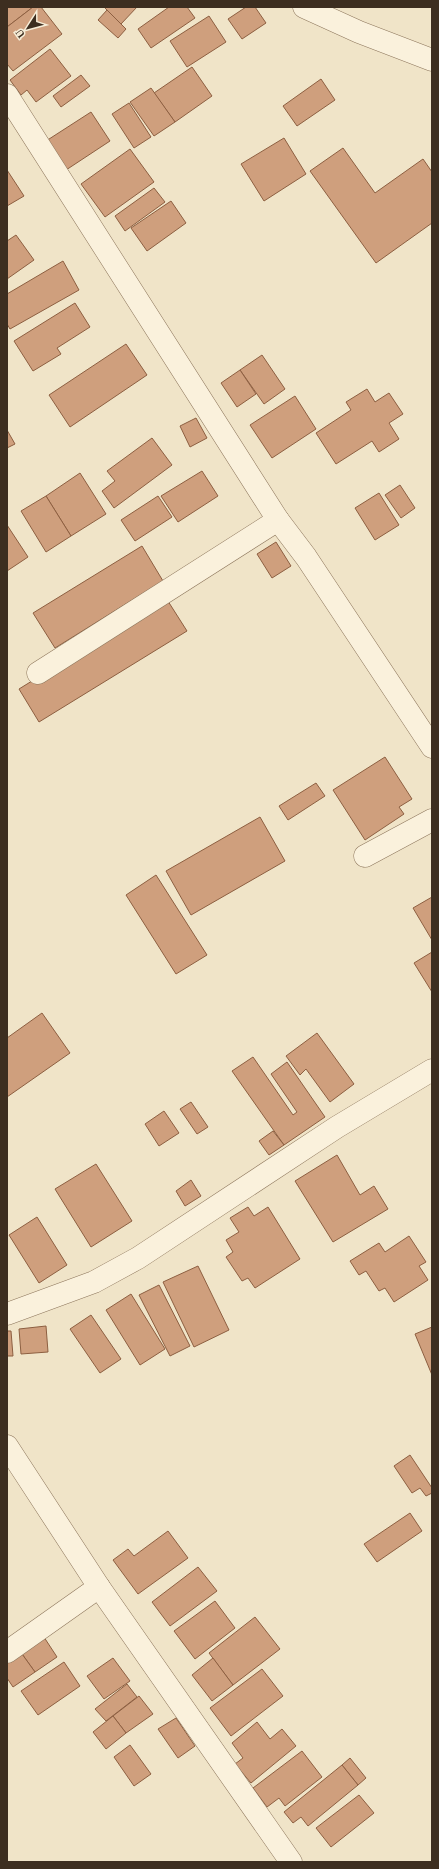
<svg xmlns="http://www.w3.org/2000/svg" width="439" height="1869" viewBox="0 0 439 1869" font-family="Georgia,serif">
	<rect width="100%" height="100%" fill="#f0e4c8"/>
	<!-- building -->
	<g fill="#cf9f7d" stroke="#8d5f41">
		<polygon points="7,7 33,7 7,27"/>
		<polygon points="33,7 41,7 62,34 13,71 7,64 7,27"/>
		<polygon points="104,7 137,7 121,24"/>
		<polygon points="169,7 187,7 195,18 151,48 138,29"/>
		<polygon points="246,7 255,7 266,23 242,39 228,19"/>
		<polygon points="107,10 126,29 118,38 98,20"/>
		<polygon points="209,16 226,42 187,67 170,41"/>
		<polygon points="50,49 71,76 36,102 27,90 21,95 10,80"/>
		<polygon points="192,67 212,96 175,122 154,93"/>
		<polygon points="81,75 90,86 61,107 53,96"/>
		<polygon points="321,79 335,100 297,126 283,106"/>
		<polygon points="151,88 175,122 154,136 130,102"/>
		<polygon points="129,103 151,137 134,148 112,114"/>
		<polygon points="91,112 110,141 66,170 46,141"/>
		<polygon points="284,138 306,174 264,201 241,164"/>
		<polygon points="343,148 375,193 423,159 432,172 432,223 376,263 310,171"/>
		<polygon points="130,149 154,182 105,217 81,184"/>
		<polygon points="7,170 24,196 7,206"/>
		<polygon points="154,188 165,202 125,231 115,216"/>
		<polygon points="171,201 186,223 147,251 131,228"/>
		<polygon points="16,235 34,260 7,279 7,241"/>
		<polygon points="63,261 79,290 10,329 7,324 7,294"/>
		<polygon points="75,303 90,327 57,348 61,354 33,371 14,341"/>
		<polygon points="126,344 147,375 70,427 49,395"/>
		<polygon points="262,355 285,389 264,404 240,370"/>
		<polygon points="240,370 256,394 237,407 221,383"/>
		<polygon points="367,389 375,402 389,393 403,414 389,423 399,439 379,452 372,441 336,464 316,433 351,410 346,402"/>
		<polygon points="295,396 316,429 272,458 250,425"/>
		<polygon points="196,418 207,438 190,447 180,426"/>
		<polygon points="7,430 15,444 7,448"/>
		<polygon points="152,438 172,465 114,508 102,491 115,481 107,471"/>
		<polygon points="202,471 218,496 178,522 161,496"/>
		<polygon points="80,473 106,514 71,536 46,496"/>
		<polygon points="400,485 415,508 401,518 385,495"/>
		<polygon points="379,493 399,525 375,540 355,508"/>
		<polygon points="46,496 71,536 46,552 21,511"/>
		<polygon points="158,496 172,517 135,541 121,520"/>
		<polygon points="7,525 28,557 7,571"/>
		<polygon points="276,542 291,566 272,578 257,554"/>
		<polygon points="142,546 163,581 55,648 33,613"/>
		<polygon points="166,598 187,631 39,722 19,689"/>
		<polygon points="385,757 412,799 399,807 404,814 365,840 333,790"/>
		<polygon points="316,783 325,796 288,820 279,806"/>
		<polygon points="260,817 285,861 191,915 166,871"/>
		<polygon points="156,875 207,955 176,974 126,895"/>
		<polygon points="432,897 432,940 413,908"/>
		<polygon points="432,952 432,992 414,963"/>
		<polygon points="42,1013 70,1053 7,1097 7,1038"/>
		<polygon points="317,1033 354,1084 330,1102 306,1069 300,1075 286,1056"/>
		<polygon points="253,1057 293,1115 297,1112 271,1074 287,1062 325,1117 284,1145 232,1071"/>
		<polygon points="191,1102 208,1127 197,1134 180,1109"/>
		<polygon points="164,1111 179,1133 159,1146 145,1124"/>
		<polygon points="273,1131 284,1145 269,1155 259,1141"/>
		<polygon points="337,1155 360,1195 374,1186 388,1209 333,1242 295,1181"/>
		<polygon points="96,1164 132,1221 91,1247 55,1189"/>
		<polygon points="191,1180 201,1196 185,1206 176,1191"/>
		<polygon points="248,1207 254,1216 268,1207 300,1259 255,1288 248,1278 242,1281 226,1257 233,1252 226,1240 239,1232 230,1218"/>
		<polygon points="37,1217 67,1265 39,1283 9,1235"/>
		<polygon points="409,1236 426,1262 419,1266 428,1280 394,1302 385,1288 379,1291 366,1271 359,1275 350,1261 379,1243 385,1252"/>
		<polygon points="198,1266 229,1330 194,1347 163,1282"/>
		<polygon points="159,1285 190,1346 170,1356 139,1295"/>
		<polygon points="131,1294 165,1349 140,1365 106,1310"/>
		<polygon points="91,1315 121,1359 100,1373 70,1329"/>
		<polygon points="46,1326 48,1352 21,1354 19,1329"/>
		<polygon points="432,1327 432,1375 415,1334"/>
		<polygon points="7,1331 11,1331 13,1356 7,1356"/>
		<polygon points="410,1455 432,1488 432,1493 426,1496 420,1488 412,1493 394,1466"/>
		<polygon points="410,1513 422,1531 377,1562 364,1544"/>
		<polygon points="168,1531 188,1558 138,1594 113,1560 128,1549 134,1556"/>
		<polygon points="198,1567 217,1591 170,1626 152,1602"/>
		<polygon points="215,1601 235,1628 195,1659 174,1631"/>
		<polygon points="255,1617 280,1649 233,1685 209,1653"/>
		<polygon points="40,1631 57,1657 35,1672 17,1647"/>
		<polygon points="17,1647 35,1672 13,1687 7,1678 7,1654"/>
		<polygon points="113,1658 130,1681 104,1699 87,1676"/>
		<polygon points="213,1658 233,1685 212,1701 192,1675"/>
		<polygon points="64,1662 80,1686 38,1715 21,1691"/>
		<polygon points="262,1669 283,1696 231,1736 210,1708"/>
		<polygon points="127,1684 137,1697 106,1721 95,1709"/>
		<polygon points="139,1696 153,1714 126,1733 113,1716"/>
		<polygon points="113,1716 126,1733 106,1749 93,1732"/>
		<polygon points="176,1718 195,1746 178,1758 158,1729"/>
		<polygon points="257,1722 270,1739 282,1729 296,1746 251,1783 235,1764 243,1758 232,1743"/>
		<polygon points="130,1745 151,1774 134,1786 114,1757"/>
		<polygon points="302,1751 322,1777 285,1806 279,1798 267,1807 253,1788"/>
		<polygon points="350,1758 366,1778 358,1785 342,1765"/>
		<polygon points="342,1765 358,1785 308,1826 301,1817 293,1823 284,1812"/>
		<polygon points="359,1795 374,1813 331,1847 316,1828"/>
	</g>
	<g fill="none" stroke-linecap="round" stroke-linejoin="round">
		<defs>
			<g id="minor">
				<polyline points="304,7 359,32 432,60"/>
				<polyline points="7,95 278,520 306,557 432,747"/>
				<polyline points="38,673 278,520"/>
				<polyline points="365,856 432,820"/>
				<polyline points="7,1314 94,1282 138,1258 337,1127 432,1070"/>
				<polyline points="7,1446 99,1587 291,1862"/>
				<polyline points="7,1652 99,1587"/>
			</g>
		</defs>
		<!-- minor casing -->
		<use href="#minor" stroke="#8d765c" stroke-width="23"/>
		<!-- minor -->
		<use href="#minor" stroke="#faf1dc" stroke-width="22"/>
	</g>
	<!-- border -->
	<rect width="439" height="1869" fill="none" stroke="#3d2e20" stroke-width="16"/>
	<!-- north arrow -->
	<g transform="translate(28 28) rotate(234)" stroke="#f7eed8" stroke-width="3" paint-order="stroke">
	<path d="M0-3L7 15L0 10L-7 15Z" fill="#3d2e20"/>
	<text y="-6" font-size="11" font-weight="bold" text-anchor="middle" fill="#3d2e20">U</text>
	</g>
</svg>
